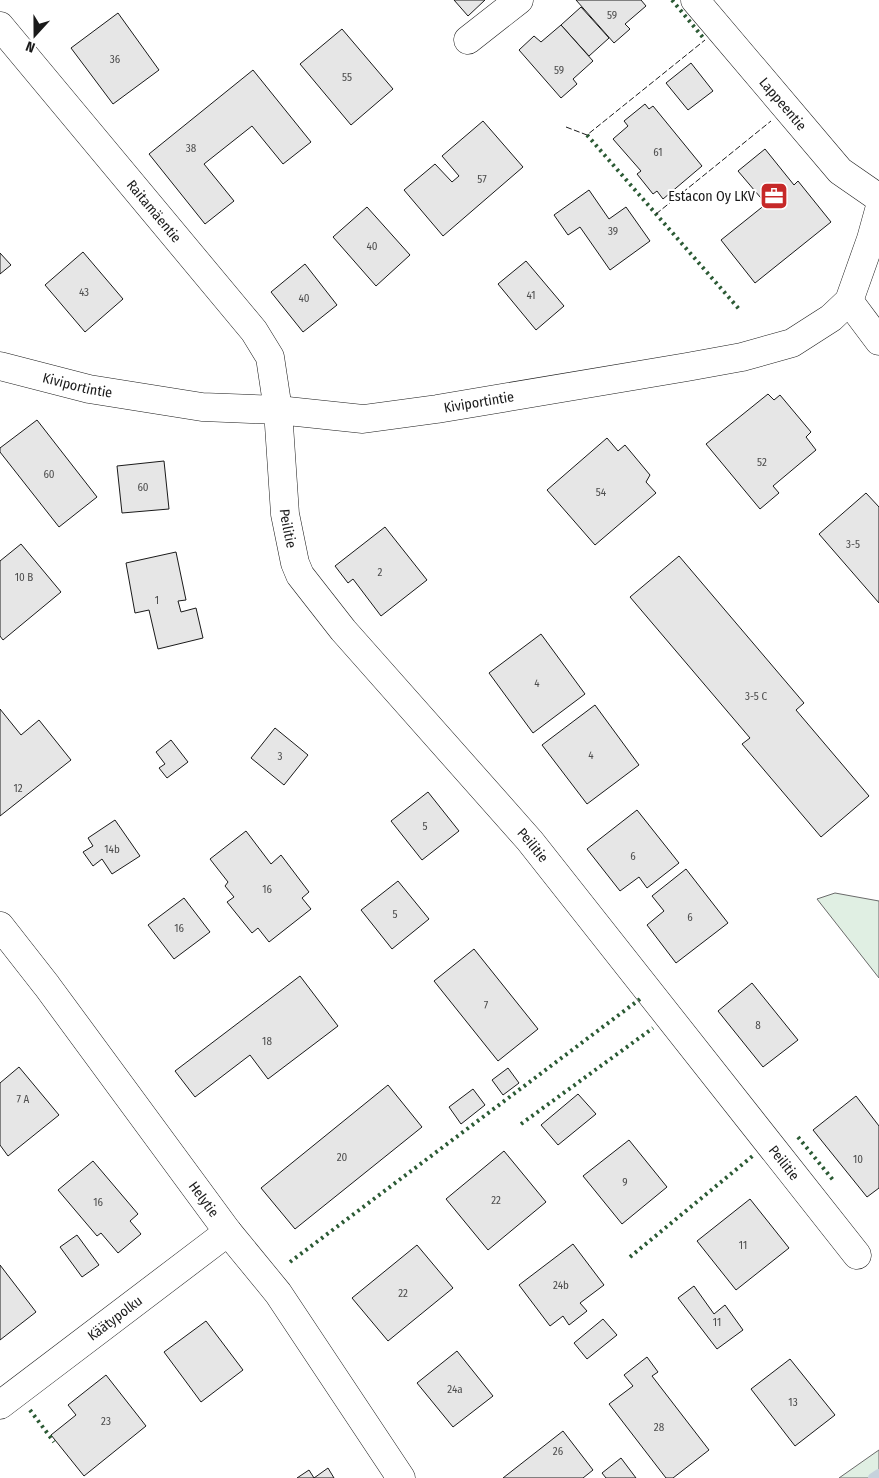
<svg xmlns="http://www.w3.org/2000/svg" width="879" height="1478" viewBox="0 0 879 1478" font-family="'Fira Sans Condensed',sans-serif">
	<rect width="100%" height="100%" fill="#fff"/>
	<!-- green -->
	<g fill="#e0efe3" stroke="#6a6a6a">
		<polygon points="835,893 879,901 879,978 817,899"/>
		<polygon points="879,1450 879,1478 839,1478 876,1452"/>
	</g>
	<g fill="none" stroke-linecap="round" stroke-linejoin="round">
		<!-- stream -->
		<polyline stroke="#c6d2dc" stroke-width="10" points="873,1478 879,1474"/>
	</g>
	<!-- building -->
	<g fill="#e6e6e6" stroke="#1a1a1a">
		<polygon points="454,0 485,0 468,16"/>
		<polygon points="576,0 641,0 646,6 625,24 630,29 614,43"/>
		<polygon points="581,7 609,38 589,56 561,25"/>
		<polygon points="118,13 159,70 113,104 71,48"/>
		<polygon points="561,25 593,61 573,79 577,84 561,98 519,50 534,36 541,42"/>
		<polygon points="342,29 393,89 351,125 300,64"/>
		<polygon points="691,63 713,91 688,110 666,83"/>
		<polygon points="253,70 311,142 283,164 252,126 204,164 234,201 205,224 149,154"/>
		<polygon points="645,104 649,109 653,106 702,166 663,199 657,191 653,194 637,174 641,171 613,139 628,126 624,121"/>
		<polygon points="483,121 523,167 443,236 404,190 435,164 452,182 459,176 442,156"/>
		<polygon points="765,149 794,185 798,181 831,222 755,283 721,240 766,204 738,171"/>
		<polygon points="589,190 609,219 626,207 650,241 610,270 580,227 568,235 554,215"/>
		<polygon points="367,207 410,255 376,286 333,237"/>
		<polygon points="83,252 123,299 85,332 45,285"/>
		<polygon points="0,253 11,265 0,274"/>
		<polygon points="526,261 564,306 536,330 498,284"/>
		<polygon points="305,264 337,305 303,332 271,292"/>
		<polygon points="768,394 774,400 780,395 811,432 806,437 816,450 773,486 779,493 760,509 706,444"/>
		<polygon points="37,420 97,497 59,527 0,452 0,448"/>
		<polygon points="607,438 618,451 625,445 650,475 646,482 656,493 595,545 547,490"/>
		<polygon points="164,461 169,509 122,513 117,466"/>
		<polygon points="866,493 879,507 879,603 819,534"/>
		<polygon points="385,527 427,580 381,616 353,579 348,583 335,566"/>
		<polygon points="21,544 61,592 3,640 0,636 0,561"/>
		<polygon points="176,552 186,600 178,601 181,612 196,608 203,638 158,649 149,610 135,613 126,563"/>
		<polygon points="679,556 804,703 796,710 869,796 821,837 742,744 750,738 630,597"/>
		<polygon points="541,634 585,694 533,733 489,673"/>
		<polygon points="595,705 639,765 587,804 542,745"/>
		<polygon points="0,709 21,735 39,720 71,760 0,816"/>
		<polygon points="275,728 308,755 284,785 251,758"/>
		<polygon points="171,740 188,762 167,778 159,768 165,764 156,752"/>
		<polygon points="428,792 459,831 422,860 391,821"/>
		<polygon points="637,810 679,863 647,888 639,877 620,891 587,849"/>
		<polygon points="115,820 140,856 112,874 102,859 93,866 83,852 93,846 88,838"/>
		<polygon points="246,831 271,864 281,855 309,892 302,898 311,909 269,942 258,928 252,933 227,902 234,897 225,886 228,882 210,859"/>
		<polygon points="686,869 728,923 676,963 647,925 664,911 652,896"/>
		<polygon points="398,881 429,919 392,949 361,910"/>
		<polygon points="184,898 210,932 174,959 148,925"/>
		<polygon points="474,949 538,1029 498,1061 434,981"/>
		<polygon points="300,976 338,1026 268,1079 250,1055 195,1097 175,1071"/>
		<polygon points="752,983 798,1040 763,1067 718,1011"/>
		<polygon points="19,1067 59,1115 8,1156 0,1145 0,1083"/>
		<polygon points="508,1068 519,1083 503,1095 492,1080"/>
		<polygon points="388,1085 422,1127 295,1229 261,1188"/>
		<polygon points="473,1089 485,1105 461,1124 449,1107"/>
		<polygon points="578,1094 596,1114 558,1145 541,1125"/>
		<polygon points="856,1096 879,1126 879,1188 867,1197 813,1130"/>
		<polygon points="629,1140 667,1187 622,1224 583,1176"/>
		<polygon points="504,1151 546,1202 488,1250 446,1199"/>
		<polygon points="93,1161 138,1214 130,1221 141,1234 118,1253 101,1233 97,1236 58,1190"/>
		<polygon points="750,1199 789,1248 736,1290 697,1241"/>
		<polygon points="77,1235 99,1265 82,1277 60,1247"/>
		<polygon points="573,1244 604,1285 580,1303 587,1311 569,1325 563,1316 550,1326 519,1285"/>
		<polygon points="417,1245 453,1288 388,1341 352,1298"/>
		<polygon points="0,1265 36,1312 0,1340"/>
		<polygon points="694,1286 714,1314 725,1305 743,1330 717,1349 678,1298"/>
		<polygon points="603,1319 617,1335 587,1359 574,1343"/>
		<polygon points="206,1321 243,1370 201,1402 164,1352"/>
		<polygon points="457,1351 493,1396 453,1427 417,1383"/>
		<polygon points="647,1357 658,1372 652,1376 709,1450 673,1478 666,1478 609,1404 633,1386 624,1375"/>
		<polygon points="790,1359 835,1415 795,1446 751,1389"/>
		<polygon points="106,1375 146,1426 84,1476 51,1435 76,1415 68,1405"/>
		<polygon points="563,1431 593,1470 583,1478 503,1478"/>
		<polygon points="621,1458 636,1478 606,1478 602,1473"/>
		<polygon points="328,1468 334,1478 297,1478 309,1470 314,1478"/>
	</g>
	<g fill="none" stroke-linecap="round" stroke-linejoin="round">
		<defs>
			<g id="minor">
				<path id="s1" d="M695,0L840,171L879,198"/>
				<path id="s2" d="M0,26L254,331L270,357L278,410L285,514L295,563L300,575L343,630L530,841L857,1255"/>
				<polyline points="468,40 519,0"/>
				<polyline points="849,301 879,341"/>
				<path id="s3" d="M0,366L89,389L202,407L278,410L363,419L437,409L687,367L742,357L792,343L831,318L849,301L871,239L879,210"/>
				<path id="s4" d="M0,926L47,986L228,1232L278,1293L401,1478"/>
				<path id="s5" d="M0,1405L228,1232"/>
			</g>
		</defs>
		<!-- minor casing -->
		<use href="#minor" stroke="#1a1a1a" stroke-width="29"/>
		<!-- minor -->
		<use href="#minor" stroke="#fff" stroke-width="28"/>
		<!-- hedge -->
		<g stroke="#2b5a34" stroke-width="4" stroke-dasharray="2.5 4" stroke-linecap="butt">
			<polyline points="672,0 705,40"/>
			<polyline points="587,135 739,309"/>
			<polyline points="521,1124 653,1028"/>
			<polyline points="798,1137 833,1180"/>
			<polyline points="630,1257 755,1154"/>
			<polyline points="290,1262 640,999"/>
			<polyline points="30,1410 54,1442"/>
		</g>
		<!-- fence -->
		<g stroke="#1a1a1a" stroke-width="1" stroke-dasharray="6 2.5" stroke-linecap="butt">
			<polyline points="566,127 587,135 705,40"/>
			<polyline points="656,214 771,121"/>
		</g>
	</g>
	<!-- icons -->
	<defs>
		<symbol id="office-square" viewBox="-11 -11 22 22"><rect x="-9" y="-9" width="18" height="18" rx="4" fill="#c62828" stroke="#fff"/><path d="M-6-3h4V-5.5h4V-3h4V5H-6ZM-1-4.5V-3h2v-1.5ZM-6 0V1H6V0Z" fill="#fff"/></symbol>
	</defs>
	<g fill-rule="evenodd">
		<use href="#office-square" x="758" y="180" width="32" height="32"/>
	</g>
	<g text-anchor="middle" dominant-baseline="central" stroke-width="4" stroke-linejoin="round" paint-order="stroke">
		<!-- number labels -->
		<g font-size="11" fill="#4d4d4d">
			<text x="612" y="15">59</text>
			<text x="115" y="59">36</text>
			<text x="559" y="70">59</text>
			<text x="347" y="77">55</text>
			<text x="191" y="148">38</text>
			<text x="658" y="152">61</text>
			<text x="482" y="179">57</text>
			<text x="613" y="231">39</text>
			<text x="372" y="246">40</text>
			<text x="84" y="292">43</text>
			<text x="531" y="295">41</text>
			<text x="304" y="298">40</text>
			<text x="762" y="462">52</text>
			<text x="49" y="474">60</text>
			<text x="143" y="487">60</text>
			<text x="601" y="492">54</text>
			<text x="853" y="544">3-5</text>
			<text x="380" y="572">2</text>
			<text x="24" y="577">10 B</text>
			<text x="157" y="600">1</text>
			<text x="537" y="683">4</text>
			<text x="756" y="696">3-5 C</text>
			<text x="591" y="755">4</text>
			<text x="280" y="756">3</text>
			<text x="18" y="788">12</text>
			<text x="425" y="826">5</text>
			<text x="112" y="849">14b</text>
			<text x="633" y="856">6</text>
			<text x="267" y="889">16</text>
			<text x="395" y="914">5</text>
			<text x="690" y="917">6</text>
			<text x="179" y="928">16</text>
			<text x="486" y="1005">7</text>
			<text x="758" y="1025">8</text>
			<text x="267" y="1041">18</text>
			<text x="23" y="1099">7 A</text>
			<text x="342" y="1157">20</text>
			<text x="858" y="1159">10</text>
			<text x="625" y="1182">9</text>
			<text x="496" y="1200">22</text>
			<text x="98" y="1202">16</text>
			<text x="743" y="1245">11</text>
			<text x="561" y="1285">24b</text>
			<text x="403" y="1293">22</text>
			<text x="717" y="1322">11</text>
			<text x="455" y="1389">24a</text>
			<text x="793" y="1402">13</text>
			<text x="106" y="1421">23</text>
			<text x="659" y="1427">28</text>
			<text x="558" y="1451">26</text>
		</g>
		<!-- street labels -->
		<g font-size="14" fill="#1a1a1a" stroke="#fff">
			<text stroke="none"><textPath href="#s1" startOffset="136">Lappeentie</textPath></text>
			<text stroke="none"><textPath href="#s2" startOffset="241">Raitamäentie</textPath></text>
			<text stroke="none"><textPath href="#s3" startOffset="80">Kiviportintie</textPath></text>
			<text stroke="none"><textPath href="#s3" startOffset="485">Kiviportintie</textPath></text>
			<text stroke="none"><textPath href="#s2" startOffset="600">Peilitie</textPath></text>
			<text stroke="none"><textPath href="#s2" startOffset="1005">Peilitie</textPath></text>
			<text stroke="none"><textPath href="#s2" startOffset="1410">Peilitie</textPath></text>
			<text stroke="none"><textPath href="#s4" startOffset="341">Helytie</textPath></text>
			<text stroke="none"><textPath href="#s5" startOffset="144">Käätypolku</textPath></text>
		</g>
		<!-- poi labels -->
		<g font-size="14" fill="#1a1a1a" stroke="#fff" text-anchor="end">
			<text x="755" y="196">Estacon Oy LKV</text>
		</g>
	</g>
	<!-- north arrow -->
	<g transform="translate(35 35) rotate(201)" stroke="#ffffff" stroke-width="4" paint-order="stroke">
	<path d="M0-4L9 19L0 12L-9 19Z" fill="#1a1a1a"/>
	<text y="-8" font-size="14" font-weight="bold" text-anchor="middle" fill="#1a1a1a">N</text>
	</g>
</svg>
